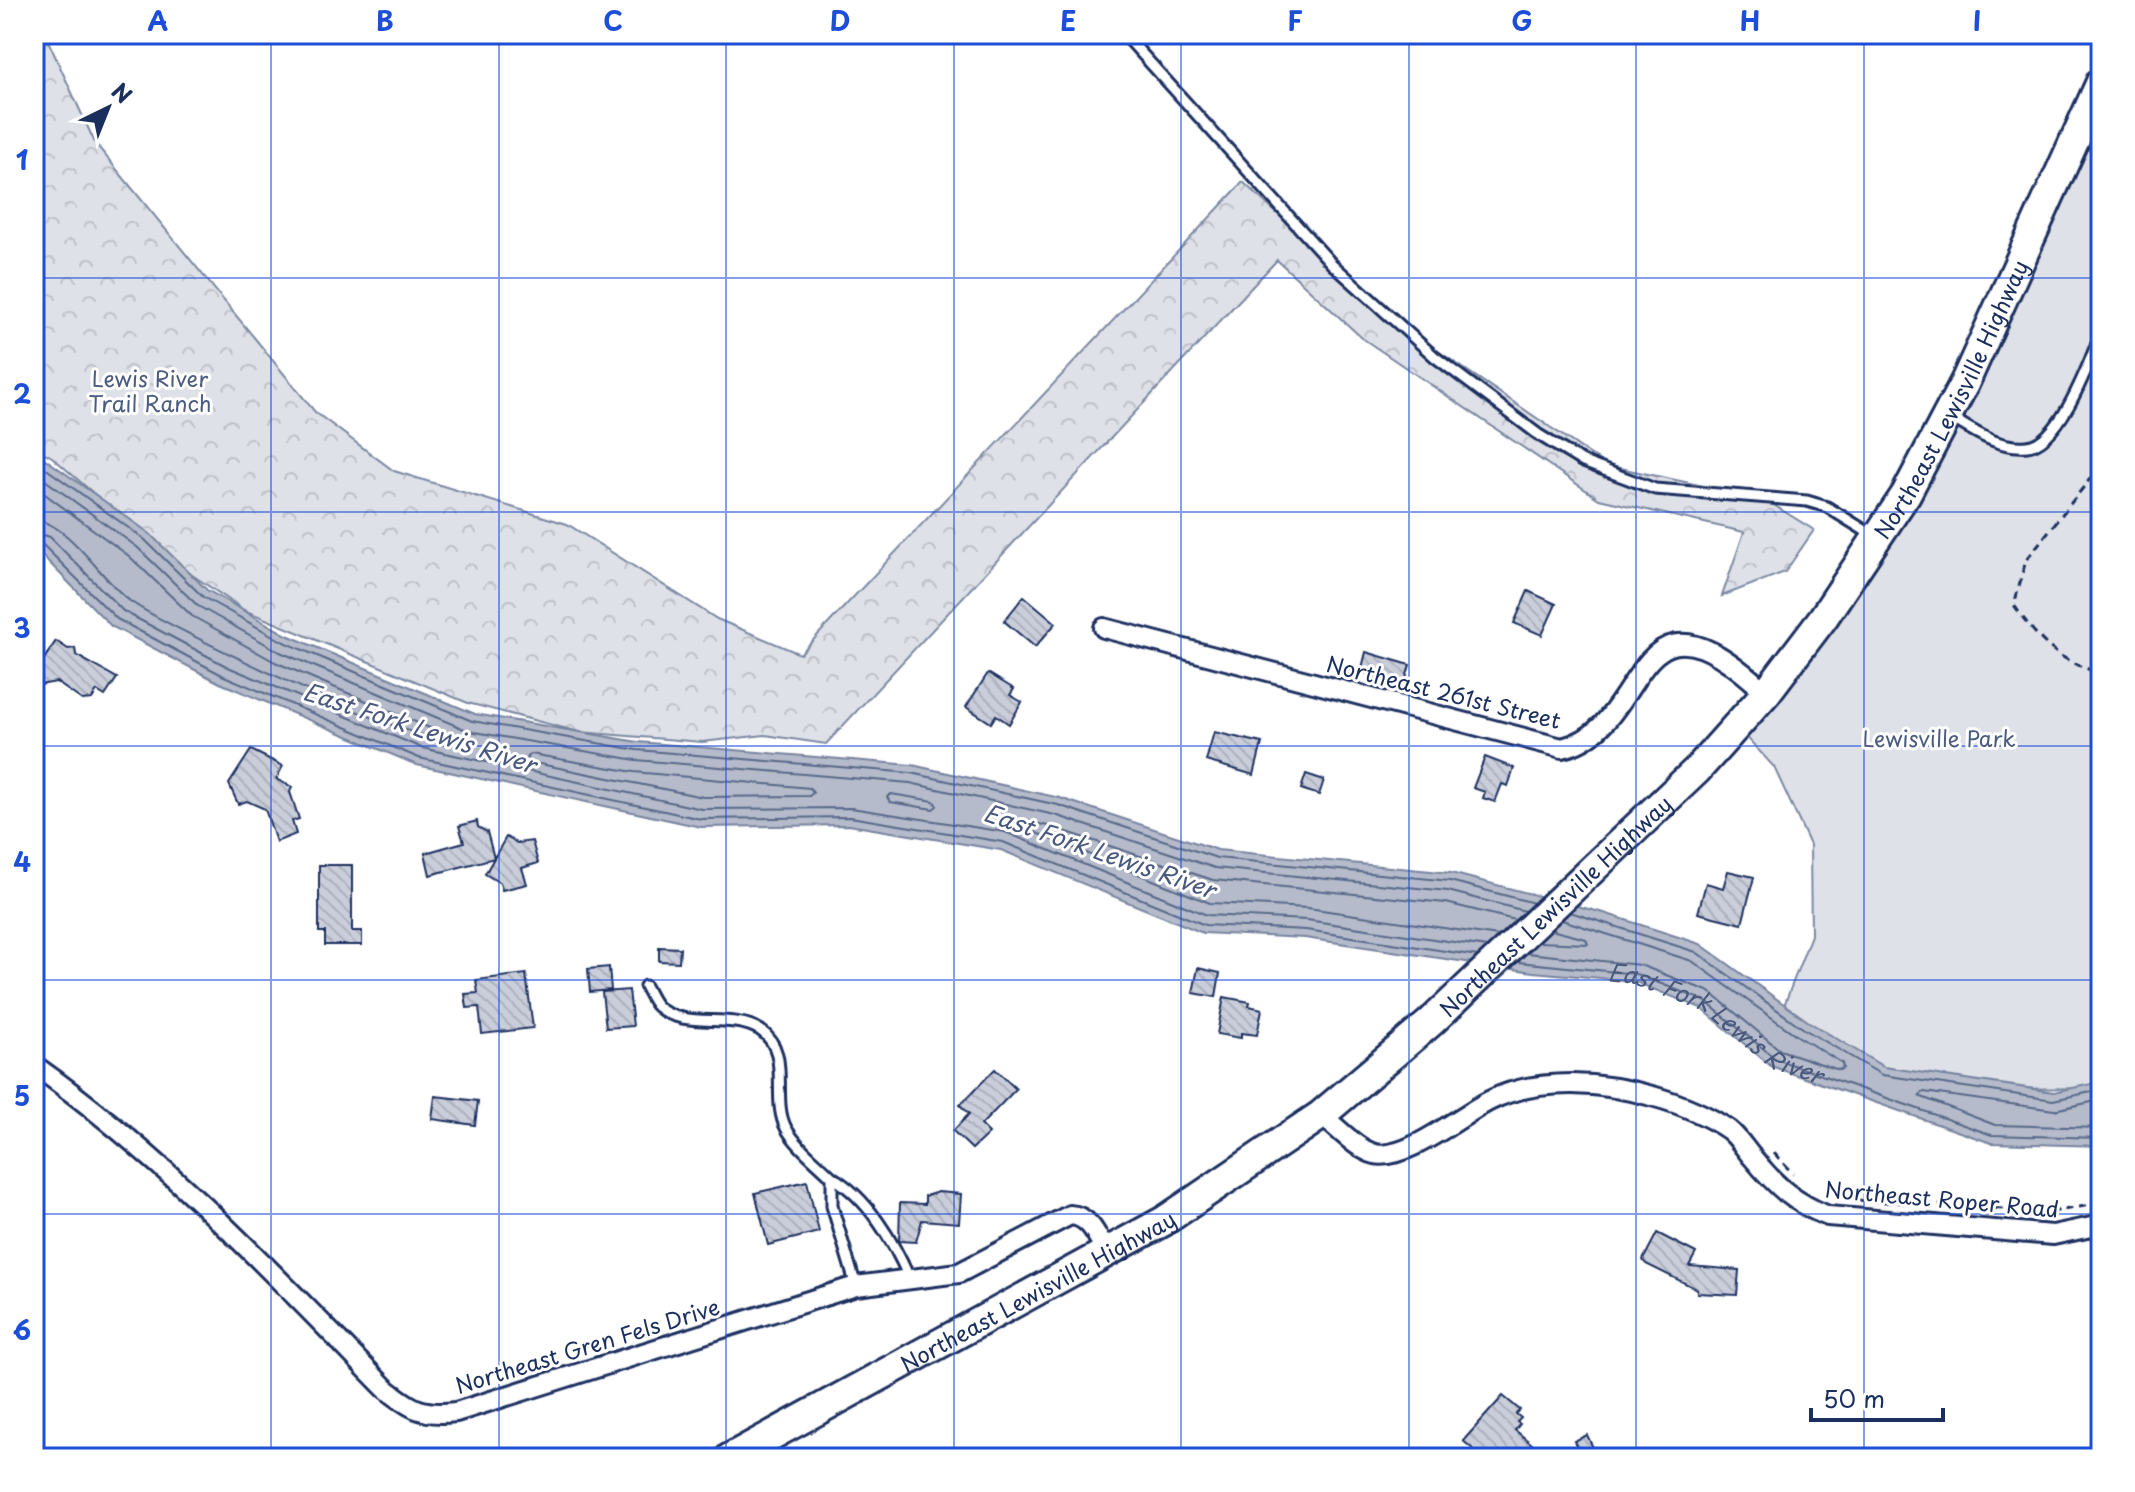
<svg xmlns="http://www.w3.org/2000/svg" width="2135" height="1492" viewBox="0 0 2135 1492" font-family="'Playpen Sans',sans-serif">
	<defs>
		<pattern id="forest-crowns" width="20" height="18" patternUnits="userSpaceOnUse" patternTransform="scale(2)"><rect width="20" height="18" fill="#dee1e7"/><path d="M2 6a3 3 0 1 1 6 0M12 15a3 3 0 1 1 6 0" fill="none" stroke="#bec1c9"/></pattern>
		<pattern id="building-back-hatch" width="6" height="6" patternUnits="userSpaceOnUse" patternTransform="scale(2)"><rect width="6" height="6" fill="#caceda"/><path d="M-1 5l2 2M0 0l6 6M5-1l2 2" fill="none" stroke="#adb1be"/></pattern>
	</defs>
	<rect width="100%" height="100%" fill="#fff"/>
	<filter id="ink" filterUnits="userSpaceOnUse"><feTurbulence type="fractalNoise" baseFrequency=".0125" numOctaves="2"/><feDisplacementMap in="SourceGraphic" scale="16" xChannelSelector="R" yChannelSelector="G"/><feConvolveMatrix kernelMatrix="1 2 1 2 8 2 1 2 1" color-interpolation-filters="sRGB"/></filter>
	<g filter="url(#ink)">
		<!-- green -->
		<polygon fill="#dee1e7" stroke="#7c88a2" stroke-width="2" points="2101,82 2101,1088 1996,1089 1898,1077 1787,1013 1785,1003 1811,935 1810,845 1774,767 1741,731 1867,555"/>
		<!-- forest -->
		<polygon fill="url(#forest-crowns)" stroke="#7c88a2" stroke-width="2" points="34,34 45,34 95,143 315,412 394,471 567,524 717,619 800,654 1243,182 1388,317 1606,465 1764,499 1814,530 1785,572 1722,596 1744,532 1599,499 1362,338 1277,260 826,744 765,735 702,742 579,732 468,703 244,610 170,560 52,457 34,447"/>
		<!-- water -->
		<polygon fill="#b5bbca" stroke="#77839f" stroke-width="2" points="34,451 149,533 207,590 287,635 475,714 638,742 912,765 1060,798 1218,850 1451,873 1604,913 1700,944 1809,1022 1884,1067 2054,1092 2101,1082 2101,1146 1991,1143 1771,1066 1701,1008 1633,981 1533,972 1305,938 1203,933 1001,850 849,825 701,827 417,765 220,683 111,626 34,547"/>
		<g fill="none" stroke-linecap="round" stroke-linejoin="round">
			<!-- shore -->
			<g stroke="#596789" stroke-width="2">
				<polyline points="34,460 144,539 203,597 284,642 472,721 637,750 911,773 1058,805 1217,858 1450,881 1534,903"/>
				<polyline points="34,472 137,547 198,606 280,652 469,731 636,760 910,783 1055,815 1215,868 1448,891 1525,911"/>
				<path d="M34,486L129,556L192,616L275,662L439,732L441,737C416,746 162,625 130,601C102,581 69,522 34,520"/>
				<polyline points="34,532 50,537 123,611 228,667 422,748 702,809 851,808 1005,832 1207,915 1307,920 1487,947"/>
				<polyline points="34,542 43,545 117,619 224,676 419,758 701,819 850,817 1003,842 1205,925 1306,930 1478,956"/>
				<polygon points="531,754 634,772 810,788 813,793 809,796 703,797 530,762 527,757"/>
				<polygon points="891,794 934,801 937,806 933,809 890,802 887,797"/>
				<polyline points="1570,912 1696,952 1804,1029 1882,1075 2053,1100 2101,1090"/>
				<polyline points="1498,936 1308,908 1210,903 1029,830 1027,825 1031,822 1052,827 1213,880 1446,903 1515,920"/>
				<polyline points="1538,942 1588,944 1586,939 1551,930"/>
				<polyline points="1527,953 1640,965 1710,992 1780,1050 1839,1070 1843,1068 1842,1063 1799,1037 1692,961 1562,920"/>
				<path id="s1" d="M1518,962L1636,974L1705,1001L1776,1059L1992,1135L2101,1138"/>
				<polyline points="2101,1100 2054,1110 1924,1092 1919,1096 1995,1125 2101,1128"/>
			</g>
		</g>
		<!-- building -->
		<g fill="url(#building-back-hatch)" stroke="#1b2f5e" stroke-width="2">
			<polygon points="1528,591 1556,604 1542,635 1514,623"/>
			<polygon points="1024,596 1056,623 1035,647 1004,621"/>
			<polygon points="56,641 68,649 75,648 76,655 117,678 105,696 97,691 92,699 82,700 56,682 34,686 34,661 44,659"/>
			<polygon points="1366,652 1410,665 1404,685 1361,672"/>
			<polygon points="988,673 1014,689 1010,695 1022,702 1009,724 996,715 991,723 966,707"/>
			<polygon points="1214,732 1262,743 1254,775 1206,761"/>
			<polygon points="251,750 283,766 276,779 292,787 290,792 299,819 292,821 296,834 276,842 265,809 247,801 238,804 229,784"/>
			<polygon points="1485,757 1514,768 1508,786 1502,784 1495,802 1483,798 1485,792 1473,788"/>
			<polygon points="1306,774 1324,780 1319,795 1301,789"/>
			<polygon points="477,821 478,827 487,832 494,858 506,837 517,843 532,841 538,863 522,868 527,884 502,890 500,883 485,874 494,858 430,875 425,853 464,842 459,826"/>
			<polygon points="319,865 352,865 352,931 362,931 362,945 325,945 325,932 319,932"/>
			<polygon points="1728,871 1754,877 1742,924 1698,913 1706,883 1723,888"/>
			<polygon points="659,947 680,948 679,962 659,961"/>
			<polygon points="609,967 611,990 590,992 588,969"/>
			<polygon points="1198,968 1220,973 1216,997 1193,993"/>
			<polygon points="526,974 533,1028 482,1034 479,1007 467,1008 465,994 478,993 476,980"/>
			<polygon points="629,990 633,1026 606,1028 602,992"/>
			<polygon points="1224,997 1250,1002 1249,1006 1262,1009 1257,1035 1241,1033 1241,1038 1217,1034"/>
			<polygon points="995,1069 1016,1089 981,1125 989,1133 972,1149 953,1131 969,1114 960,1105"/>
			<polygon points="435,1096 478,1101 475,1125 432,1119"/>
			<polygon points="807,1181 819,1232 768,1245 755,1193"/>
			<polygon points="938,1192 961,1194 959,1223 922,1220 916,1242 899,1241 900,1203 925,1204 925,1196"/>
			<polygon points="1657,1233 1696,1253 1689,1266 1739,1270 1737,1295 1697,1293 1697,1289 1646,1264 1643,1260"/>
			<polygon points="1503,1396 1520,1410 1516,1414 1521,1418 1517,1422 1520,1424 1515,1430 1533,1445 1523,1458 1484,1458 1463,1441"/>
			<polygon points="1587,1435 1598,1458 1582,1458 1574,1441"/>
		</g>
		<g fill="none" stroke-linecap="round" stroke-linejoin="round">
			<defs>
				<g id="lane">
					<polyline points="1124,34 1332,264 1435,357 1539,435 1583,462 1655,489 1807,501 1827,507 1874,536"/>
					<path d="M1952,418C1975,432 1999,449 2027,446C2061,443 2090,360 2101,333"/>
					<path d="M645,986C649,993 653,1003 658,1007C684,1030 731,1012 760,1030C793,1052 770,1098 786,1128C797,1147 817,1162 832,1177V1206L856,1286"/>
					<path d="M832,1177C868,1198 894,1242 910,1280"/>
				</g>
				<g id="street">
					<path d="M1104,628L1562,748C1652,729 1628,563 1766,693"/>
					<path d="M34,1065C162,1155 276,1276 385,1388C411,1409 422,1416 456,1412L856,1286L959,1273L1070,1215C1090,1216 1097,1236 1106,1252"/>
					<path d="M1321,1115C1337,1127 1356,1149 1375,1154C1406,1161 1461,1115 1489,1101C1514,1088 1545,1084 1572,1084C1623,1085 1687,1101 1729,1130C1738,1137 1745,1149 1753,1158C1776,1186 1794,1203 1828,1216L2053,1235L2101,1225"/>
				</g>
				<g id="primary">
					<path id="s2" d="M730,1458L1164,1221L1321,1115L1431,1022L1697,770L1766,693L1823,618L1906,494L1965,382L2101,82"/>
				</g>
			</defs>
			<!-- lane casing -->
			<use href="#lane" stroke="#1b2f5e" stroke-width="15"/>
			<!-- street casing -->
			<use href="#street" stroke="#1b2f5e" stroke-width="24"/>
			<!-- primary casing -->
			<use href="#primary" stroke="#1b2f5e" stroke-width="34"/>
			<!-- path -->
			<g stroke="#1b2f5e" stroke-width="3" stroke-dasharray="8 6" stroke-linecap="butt">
				<path d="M2101,465L2026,560L2014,605C2039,641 2057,661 2101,673"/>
				<polyline points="1774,1153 1793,1174"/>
				<polyline points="1855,1200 2052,1212 2101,1203"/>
			</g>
			<!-- lane -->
			<use href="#lane" stroke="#fff" stroke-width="9"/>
			<!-- street -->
			<use href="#street" stroke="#fff" stroke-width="18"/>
			<!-- primary -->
			<use href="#primary" stroke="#fff" stroke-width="28"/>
		</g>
	</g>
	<!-- grid -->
	<path fill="none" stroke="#1d4ed8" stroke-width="2" stroke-opacity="0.55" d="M271,34V1458M499,34V1458M726,34V1458M954,34V1458M1181,34V1458M1409,34V1458M1636,34V1458M1864,34V1458M34,278H2101M34,512H2101M34,746H2101M34,980H2101M34,1214H2101"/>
	<g text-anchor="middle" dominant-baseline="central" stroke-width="6" stroke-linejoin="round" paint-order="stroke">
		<!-- park labels -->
		<g font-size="22" fill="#4c5c80" stroke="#fff">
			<text x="150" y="377">Lewis River<tspan x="150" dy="25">Trail Ranch</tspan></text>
			<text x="1939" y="737">Lewisville Park</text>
		</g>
		<!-- street labels -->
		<g font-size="22" fill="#1b2f5e" stroke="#fff">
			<text stroke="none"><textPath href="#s2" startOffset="1646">Northeast Lewisville Highway</textPath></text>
			<text transform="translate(1444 691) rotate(14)">Northeast 261st Street</text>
			<text stroke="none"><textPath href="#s2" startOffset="998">Northeast Lewisville Highway</textPath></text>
			<text transform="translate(1942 1198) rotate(5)">Northeast Roper Road</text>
			<text stroke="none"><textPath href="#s2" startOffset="350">Northeast Lewisville Highway</textPath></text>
			<text transform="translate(587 1345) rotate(-17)">Northeast Gren Fels Drive</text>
		</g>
		<!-- water labels -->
		<g font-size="24" font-style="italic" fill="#49597e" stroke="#fff">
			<text transform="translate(420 727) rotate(18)">East Fork Lewis River</text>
			<text transform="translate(1100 850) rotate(19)">East Fork Lewis River</text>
			<text stroke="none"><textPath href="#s1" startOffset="212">East Fork Lewis River</textPath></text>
		</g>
	</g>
	<!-- margin -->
	<rect width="2135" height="1492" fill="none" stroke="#fff" stroke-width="88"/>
	<!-- north arrow -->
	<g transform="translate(108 108) rotate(43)" stroke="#ffffff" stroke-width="6" paint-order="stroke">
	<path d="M0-6L14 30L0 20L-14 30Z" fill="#1b2f5e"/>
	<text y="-12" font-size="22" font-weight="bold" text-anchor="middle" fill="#1b2f5e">N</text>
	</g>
	<!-- scale -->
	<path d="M1811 1408v12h132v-12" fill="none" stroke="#1b2f5e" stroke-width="4"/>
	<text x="1823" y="1408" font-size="24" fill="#1b2f5e" stroke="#ffffff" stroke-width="6" paint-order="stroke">50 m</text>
	<rect x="44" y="44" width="2047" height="1404" fill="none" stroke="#1d4ed8" stroke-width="3"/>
	<g font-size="26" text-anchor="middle" font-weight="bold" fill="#1d4ed8">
		<text x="158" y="31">A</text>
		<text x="385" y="31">B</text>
		<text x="613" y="31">C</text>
		<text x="840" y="31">D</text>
		<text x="1068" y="31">E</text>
		<text x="1295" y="31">F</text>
		<text x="1522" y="31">G</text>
		<text x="1750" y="31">H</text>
		<text x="1977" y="31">I</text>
		<text x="22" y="170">1</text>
		<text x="22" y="404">2</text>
		<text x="22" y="638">3</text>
		<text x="22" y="872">4</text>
		<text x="22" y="1106">5</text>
		<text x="22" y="1340">6</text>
	</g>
</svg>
